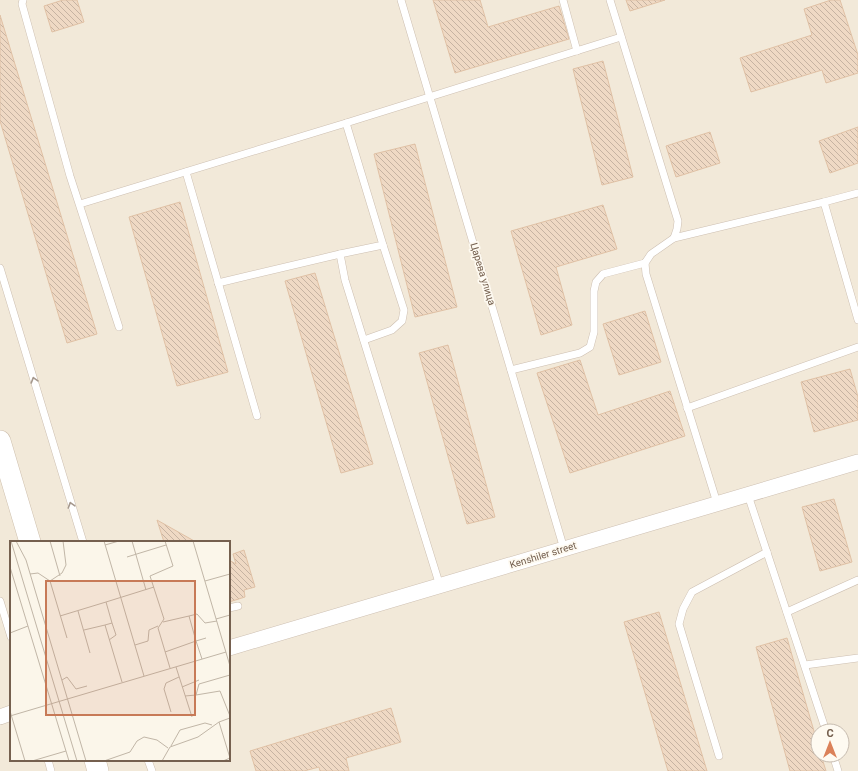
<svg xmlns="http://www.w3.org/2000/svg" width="858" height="771" viewBox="0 0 858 771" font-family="Roboto,sans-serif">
	<defs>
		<pattern id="building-back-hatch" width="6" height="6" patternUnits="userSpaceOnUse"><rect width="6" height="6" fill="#efd9c4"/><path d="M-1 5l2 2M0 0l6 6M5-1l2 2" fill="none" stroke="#c6b3a2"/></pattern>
	</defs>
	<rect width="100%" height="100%" fill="#fbf6ea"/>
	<!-- residential -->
	<path fill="#f2e9d9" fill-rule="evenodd" d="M0,0H858V771H0ZM11,542H229V760H11ZM818,731H842V755H818Z"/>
	<!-- building -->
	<g fill="url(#building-back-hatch)" stroke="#e0c1a5">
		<polygon points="63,0 77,0 84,22 52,32 44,6"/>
		<polygon points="433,0 480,0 488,27 559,6 569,39 455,73"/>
		<polygon points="626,0 665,0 630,11"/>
		<polygon points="831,0 840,0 858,55 858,73 826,83 822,70 751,92 740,58 812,35 804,9"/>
		<polygon points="0,15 97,334 67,343 0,121"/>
		<polygon points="603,61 633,177 602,185 573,69"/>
		<polygon points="858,127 858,163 830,173 819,141"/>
		<polygon points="710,132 720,163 676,177 666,146"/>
		<polygon points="415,144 457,307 415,317 374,154"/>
		<polygon points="180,202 228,372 177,386 129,217"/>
		<polygon points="603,205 617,249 556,267 572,325 541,335 511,231"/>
		<polygon points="315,273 373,464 341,473 285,281"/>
		<polygon points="645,311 661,362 619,375 603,324"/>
		<polygon points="448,345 495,517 467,524 419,353"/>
		<polygon points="580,360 598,415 670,391 685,436 570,473 537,373"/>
		<polygon points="850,369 858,397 858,420 814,432 801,382"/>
		<polygon points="834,499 852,562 820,571 802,507"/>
		<polygon points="157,520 196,542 164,542"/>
		<polygon points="244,550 255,587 244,590 245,597 229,602 229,560 236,564 233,554"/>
		<polygon points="659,612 707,771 668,771 624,622"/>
		<polygon points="787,638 818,745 818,755 821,755 826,771 790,771 756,647"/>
		<polygon points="391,708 401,742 346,758 349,771 320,771 319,767 304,771 256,771 250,751"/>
	</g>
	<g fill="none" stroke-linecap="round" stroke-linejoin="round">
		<defs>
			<g id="service">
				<polyline points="23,0 22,4 70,176 119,327"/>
				<polyline points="401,0 564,549"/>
				<polyline points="563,0 577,51"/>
				<polyline points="610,0 678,221 677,229 674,238 651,254 645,263 646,274 717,503"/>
				<polyline points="186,172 257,416"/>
				<polyline points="824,202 858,193"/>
				<polyline points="80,204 346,123"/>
				<polyline points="674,238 824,202 858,320"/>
				<polyline points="340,254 383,245 346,123 621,37"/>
				<polyline points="0,268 83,542"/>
				<polyline points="218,283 340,254 345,280 440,586"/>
				<polyline points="364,340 392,330 402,321 404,310 383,245"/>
				<polyline points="511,370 580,353 590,347 594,332 594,291 596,282 603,274 645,263"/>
				<polyline points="687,408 858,347"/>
				<polyline points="748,495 826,731"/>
				<polyline points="0,601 11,637"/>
				<polyline points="229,608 238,606"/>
				<polyline points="787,612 858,580"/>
				<polyline points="805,665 858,658"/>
				<polyline points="833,755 838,771"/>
				<polyline points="719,756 679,624 683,609 692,592 767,552"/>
				<polyline points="48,760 51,771"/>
				<polyline points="148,760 152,771"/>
			</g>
			<g id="minor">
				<polyline points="229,648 858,462"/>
				<polyline points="0,717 11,713"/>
			</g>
			<g id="secondary">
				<polyline points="0,441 30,542"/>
				<polyline points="95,760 98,771"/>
			</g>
		</defs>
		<!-- service casing -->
		<use href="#service" stroke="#cdbfb1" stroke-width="8"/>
		<!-- minor casing -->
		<use href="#minor" stroke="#cdbfb1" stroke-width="16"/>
		<!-- secondary casing -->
		<use href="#secondary" stroke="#cfc0ae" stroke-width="22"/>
		<!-- service -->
		<use href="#service" stroke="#fff" stroke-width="7"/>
		<!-- minor -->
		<use href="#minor" stroke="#fff" stroke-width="15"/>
		<!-- secondary -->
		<use href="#secondary" stroke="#fff" stroke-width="21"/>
	</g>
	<!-- one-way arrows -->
	<defs><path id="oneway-chevron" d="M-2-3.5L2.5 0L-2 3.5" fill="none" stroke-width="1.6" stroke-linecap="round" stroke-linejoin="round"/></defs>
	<g stroke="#a5988d">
		<use href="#oneway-chevron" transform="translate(34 380) rotate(-107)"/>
		<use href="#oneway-chevron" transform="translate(71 505) rotate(-107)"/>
	</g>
	<g text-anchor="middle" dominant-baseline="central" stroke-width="3.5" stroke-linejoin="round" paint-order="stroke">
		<!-- street labels -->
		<g font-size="10" fill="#75604f" stroke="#fefaf1">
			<text transform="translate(483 274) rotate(73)">Царева улица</text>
			<text transform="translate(543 555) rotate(-17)">Kenshiler street</text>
		</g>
	</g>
	<!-- overview -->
	<g transform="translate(10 541)">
		<rect width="220" height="220" fill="#fbf6ea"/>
		<path fill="none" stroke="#c1b6a7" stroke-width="1" d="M1,0L67,220M6,0L16,19L76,220M40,0L50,35M53,0L56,24L52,32L40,40L57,97M94,0L134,135M122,0L136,49M155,0L163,25L140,35L154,78L148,87L160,127M183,0L220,125M95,4L109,0M117,16L156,4M0,26L59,220M20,33L28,32L40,40M195,40L220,33M68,70L80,112M50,75L96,61M179,75L187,73L195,82L207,80M206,78L220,74M153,81L179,75L186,100L155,111M95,84L102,82L96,61L144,46M74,89L95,84L112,141M0,92L18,85M99,99L106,94L102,82M125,104L138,100L139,89L148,85M192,118L186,100L196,97M166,126L182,176M52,139L57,136L66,148L77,145M172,146L189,139M186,154L210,150L220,175M175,155L186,154L189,143L220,134M0,170L15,220M161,171L154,148L156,142L169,136M0,175L216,111M161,205L170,189L195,182L202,184M22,220L56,210M94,220L120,211L127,200L134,196L147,199L158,207M152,220L160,206L188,196L209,181M213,220L220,217L209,181L220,177"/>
		<path fill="#c77a57" fill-opacity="0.15" stroke="#c77a57" stroke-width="2" d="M36,40H185V174H36Z"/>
		<rect width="220" height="220" fill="none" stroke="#75604f" stroke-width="2"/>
	</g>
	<!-- north arrow -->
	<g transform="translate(830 743)"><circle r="19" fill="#fefaf1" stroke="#c7bcb0"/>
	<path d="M0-3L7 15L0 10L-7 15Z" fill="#db8159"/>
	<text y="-6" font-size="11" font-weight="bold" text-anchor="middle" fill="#75604f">С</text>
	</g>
</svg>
